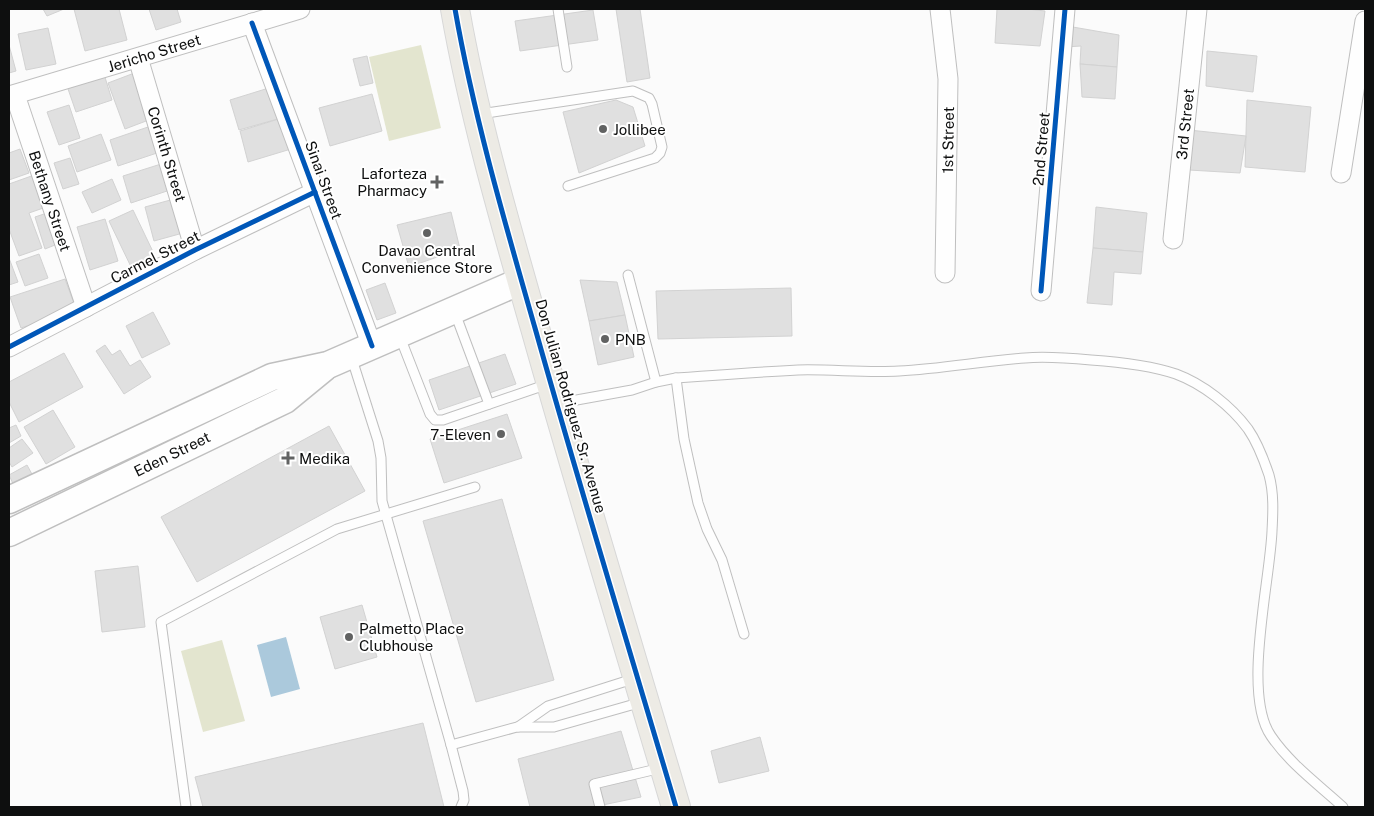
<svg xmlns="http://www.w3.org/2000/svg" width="1374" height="816" viewBox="0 0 1374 816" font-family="'Public Sans',sans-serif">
	<rect width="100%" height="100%" fill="#fbfbfb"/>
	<!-- green -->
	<g fill="#e3e5cf">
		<polygon points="421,45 441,128 389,141 369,57"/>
		<polygon points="222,640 245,721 203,732 181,651"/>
	</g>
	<!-- water -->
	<polygon fill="#abc9dc" points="286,637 300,689 271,697 257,645"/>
	<!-- building -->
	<g fill="#e0e0e0" stroke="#d2d2d2">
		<polygon points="43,9 64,9 47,16"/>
		<polygon points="74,9 119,9 127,40 85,51"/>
		<polygon points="149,9 177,9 181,22 156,30"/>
		<polygon points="616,9 640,9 650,78 627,82"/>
		<polygon points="997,9 1028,9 1045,11 1040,46 995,43"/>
		<polygon points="593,10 598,40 520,51 515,21"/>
		<polygon points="1067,26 1119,35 1117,67 1080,64 1081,46 1065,47"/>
		<polygon points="48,28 56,64 26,70 18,34"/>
		<polygon points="9,45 16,71 9,73"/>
		<polygon points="1207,51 1257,56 1253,92 1206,86"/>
		<polygon points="367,56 373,83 360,86 353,59"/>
		<polygon points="1080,64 1117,67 1115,99 1082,97"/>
		<polygon points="137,72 154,118 125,129 108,83"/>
		<polygon points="104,74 112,100 76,112 67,86"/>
		<polygon points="272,87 281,118 239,130 230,100"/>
		<polygon points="372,94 382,131 330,146 319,108"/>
		<polygon points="616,100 633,107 645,146 579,173 563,112"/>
		<polygon points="1247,100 1311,107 1305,172 1245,167"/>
		<polygon points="69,105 80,138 59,145 47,112"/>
		<polygon points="282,118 291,149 248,162 240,131"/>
		<polygon points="148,127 157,153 118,166 110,140"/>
		<polygon points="1189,130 1246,136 1240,173 1189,170"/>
		<polygon points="101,134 111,160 77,172 68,146"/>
		<polygon points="20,149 29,173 9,180 9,153"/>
		<polygon points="70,158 79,184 63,189 54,163"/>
		<polygon points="161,164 170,190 131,203 123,176"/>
		<polygon points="37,174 49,206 29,213 42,248 19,256 9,229 9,184"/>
		<polygon points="112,179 121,200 92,213 82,192"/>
		<polygon points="174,199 183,233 154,241 145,207"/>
		<polygon points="1096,207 1147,213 1143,252 1093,248"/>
		<polygon points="133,210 157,260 133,271 109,221"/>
		<polygon points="50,212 60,243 45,249 35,217"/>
		<polygon points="451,212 460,249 409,267 397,225"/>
		<polygon points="105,219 118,261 90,270 77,227"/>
		<polygon points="1093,248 1143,252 1141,274 1114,272 1112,305 1087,303"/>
		<polygon points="39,254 48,278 25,286 16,262"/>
		<polygon points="9,258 18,282 9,285"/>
		<polygon points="65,279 76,309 21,328 10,297"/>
		<polygon points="580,280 617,282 625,315 589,321"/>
		<polygon points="385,283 396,313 377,320 366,290"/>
		<polygon points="791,288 792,336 658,339 656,291"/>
		<polygon points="153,312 170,344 142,358 126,326"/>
		<polygon points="625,315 634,357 598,365 589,321"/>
		<polygon points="105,345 112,355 120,350 130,366 140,360 151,377 124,394 96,351"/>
		<polygon points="64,353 83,387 19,422 9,402 9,382"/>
		<polygon points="505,354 516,384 439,410 429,380"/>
		<polygon points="53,410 75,447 46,464 24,427"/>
		<polygon points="507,414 522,458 444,483 430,439"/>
		<polygon points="16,425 21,436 9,443 9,428"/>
		<polygon points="329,426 365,491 197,582 161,517"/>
		<polygon points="22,439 33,453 12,467 9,462 9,448"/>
		<polygon points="27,465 33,476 14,486 9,475"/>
		<polygon points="502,499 554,680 476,702 423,521"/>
		<polygon points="138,566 145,627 102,632 95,571"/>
		<polygon points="362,605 377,657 335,669 320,617"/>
		<polygon points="423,723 444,807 203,807 195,777"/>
		<polygon points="621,731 641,797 593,807 530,807 518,759"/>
		<polygon points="760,737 769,771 719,783 711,751"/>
	</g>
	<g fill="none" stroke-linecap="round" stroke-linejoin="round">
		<defs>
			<g id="lane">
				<polyline points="558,9 567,67"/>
				<polyline points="480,114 633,91 649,98 652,104 662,147 660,153 655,158 568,186"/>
				<polyline points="628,275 656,382"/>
				<polyline points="455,313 489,404"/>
				<polyline points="400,337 430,414 435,420 443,420 548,384"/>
				<polyline points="351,356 378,441 381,458 382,501 451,745 463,791 464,800 461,807"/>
				<polyline points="676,378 684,439 698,503 707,529 722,560 744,634"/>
				<path d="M560,403L632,390L656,382L676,378C716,375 757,372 798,370C831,369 865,373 899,371C941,369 983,361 1025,358C1047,356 1069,358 1091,360C1120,362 1149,365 1176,374C1203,384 1231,406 1248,429C1257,442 1264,460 1269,475C1274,493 1273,513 1272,531C1270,582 1242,694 1271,736C1290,764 1319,785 1343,807"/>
				<polyline points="518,727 548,706 636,678"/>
				<polyline points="451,745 517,727 554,727 642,702"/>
				<polyline points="186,807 161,622 337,529 475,487"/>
				<polyline points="600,807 594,784 661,768"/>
			</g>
			<g id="street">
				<polyline points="940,9 948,79 945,273"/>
				<polyline points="252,23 372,346"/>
				<polyline points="138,58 195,250"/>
				<polyline points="15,95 86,307"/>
				<polyline points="9,96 300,9"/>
				<polyline points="1341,173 1365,21"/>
				<polyline points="1173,239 1197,9"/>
				<polyline points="1041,291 1065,9"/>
				<polyline points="9,347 195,250 315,192"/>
			</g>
			<g id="secondary">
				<polyline points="9,500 272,377 328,365 521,281"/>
				<polyline points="9,533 285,400 324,368"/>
			</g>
			<path id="primary" d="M455,9C474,117 505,223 535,328C580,488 629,648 676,807"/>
		</defs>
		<!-- lane casing -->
		<use href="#lane" stroke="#bfbfbf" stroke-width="11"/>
		<!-- street casing -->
		<use href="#street" stroke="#bfbfbf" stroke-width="21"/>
		<!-- secondary casing -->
		<use href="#secondary" stroke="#bfbfbf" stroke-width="29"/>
		<!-- primary casing -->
		<use href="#primary" stroke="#d7d7d7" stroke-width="30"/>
		<!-- lane -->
		<use href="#lane" stroke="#fefefe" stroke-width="9"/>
		<!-- street -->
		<use href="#street" stroke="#fefefe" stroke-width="19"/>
		<!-- secondary -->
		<use href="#secondary" stroke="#fefefe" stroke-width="26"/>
		<!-- primary -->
		<use href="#primary" stroke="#edebe5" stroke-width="28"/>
		<defs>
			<g id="cycleway">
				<path d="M455,9C474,117 505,223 535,328C580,488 629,648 676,807"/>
				<polyline points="252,23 372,346"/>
				<polyline points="1041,291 1065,9"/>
				<polyline points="9,347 195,250 315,192"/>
			</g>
		</defs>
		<!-- cycleway casing -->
		<use href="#cycleway" stroke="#fff" stroke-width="8"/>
		<!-- cycleway -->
		<use href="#cycleway" stroke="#0057b8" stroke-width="5"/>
	</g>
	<!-- markers -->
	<g fill="#616262" stroke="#fff" stroke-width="2">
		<circle cx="603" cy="129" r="5"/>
		<path d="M434.5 174.5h5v5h5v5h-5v5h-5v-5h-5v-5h5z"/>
		<circle cx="427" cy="233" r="5"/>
		<circle cx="605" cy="339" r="5"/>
		<circle cx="501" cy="434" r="5"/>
		<path d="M285.5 450.5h5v5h5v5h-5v5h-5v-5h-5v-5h5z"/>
		<circle cx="349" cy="637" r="5"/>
	</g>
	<g text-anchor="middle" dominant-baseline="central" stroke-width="4" stroke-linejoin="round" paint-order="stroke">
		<!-- street labels -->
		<g font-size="15" fill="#0e0f0f" stroke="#fff">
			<text transform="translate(154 53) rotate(-17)">Jericho Street</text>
			<text transform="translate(1185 124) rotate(-84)">3rd Street</text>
			<text transform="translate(948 140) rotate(-89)">1st Street</text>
			<text transform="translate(1041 149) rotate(-85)">2nd Street</text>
			<text transform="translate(167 154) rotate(73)">Corinth Street</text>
			<text transform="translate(324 180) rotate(70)">Sinai Street</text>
			<text transform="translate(50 201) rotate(72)">Bethany Street</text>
			<text transform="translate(155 257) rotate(-27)">Carmel Street</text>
			<text transform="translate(571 406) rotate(74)">Don Julian Rodriguez Sr. Avenue</text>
			<text transform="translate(172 454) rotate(-26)">Eden Street</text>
		</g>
		<!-- poi labels -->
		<g font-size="15" fill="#0e0f0f" stroke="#fff" text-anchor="start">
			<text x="613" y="129">Jollibee</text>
			<text x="427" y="173" text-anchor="end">Laforteza<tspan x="427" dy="17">Pharmacy</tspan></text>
			<text x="427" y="250" text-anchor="middle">Davao Central<tspan x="427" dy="17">Convenience Store</tspan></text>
			<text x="615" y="339">PNB</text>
			<text x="491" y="434" text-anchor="end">7-Eleven</text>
			<text x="299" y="458">Medika</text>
			<text x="359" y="628">Palmetto Place<tspan x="359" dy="17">Clubhouse</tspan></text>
		</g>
	</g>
	<!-- border -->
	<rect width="1374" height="816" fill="none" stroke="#0e0f0f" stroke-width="20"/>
</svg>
